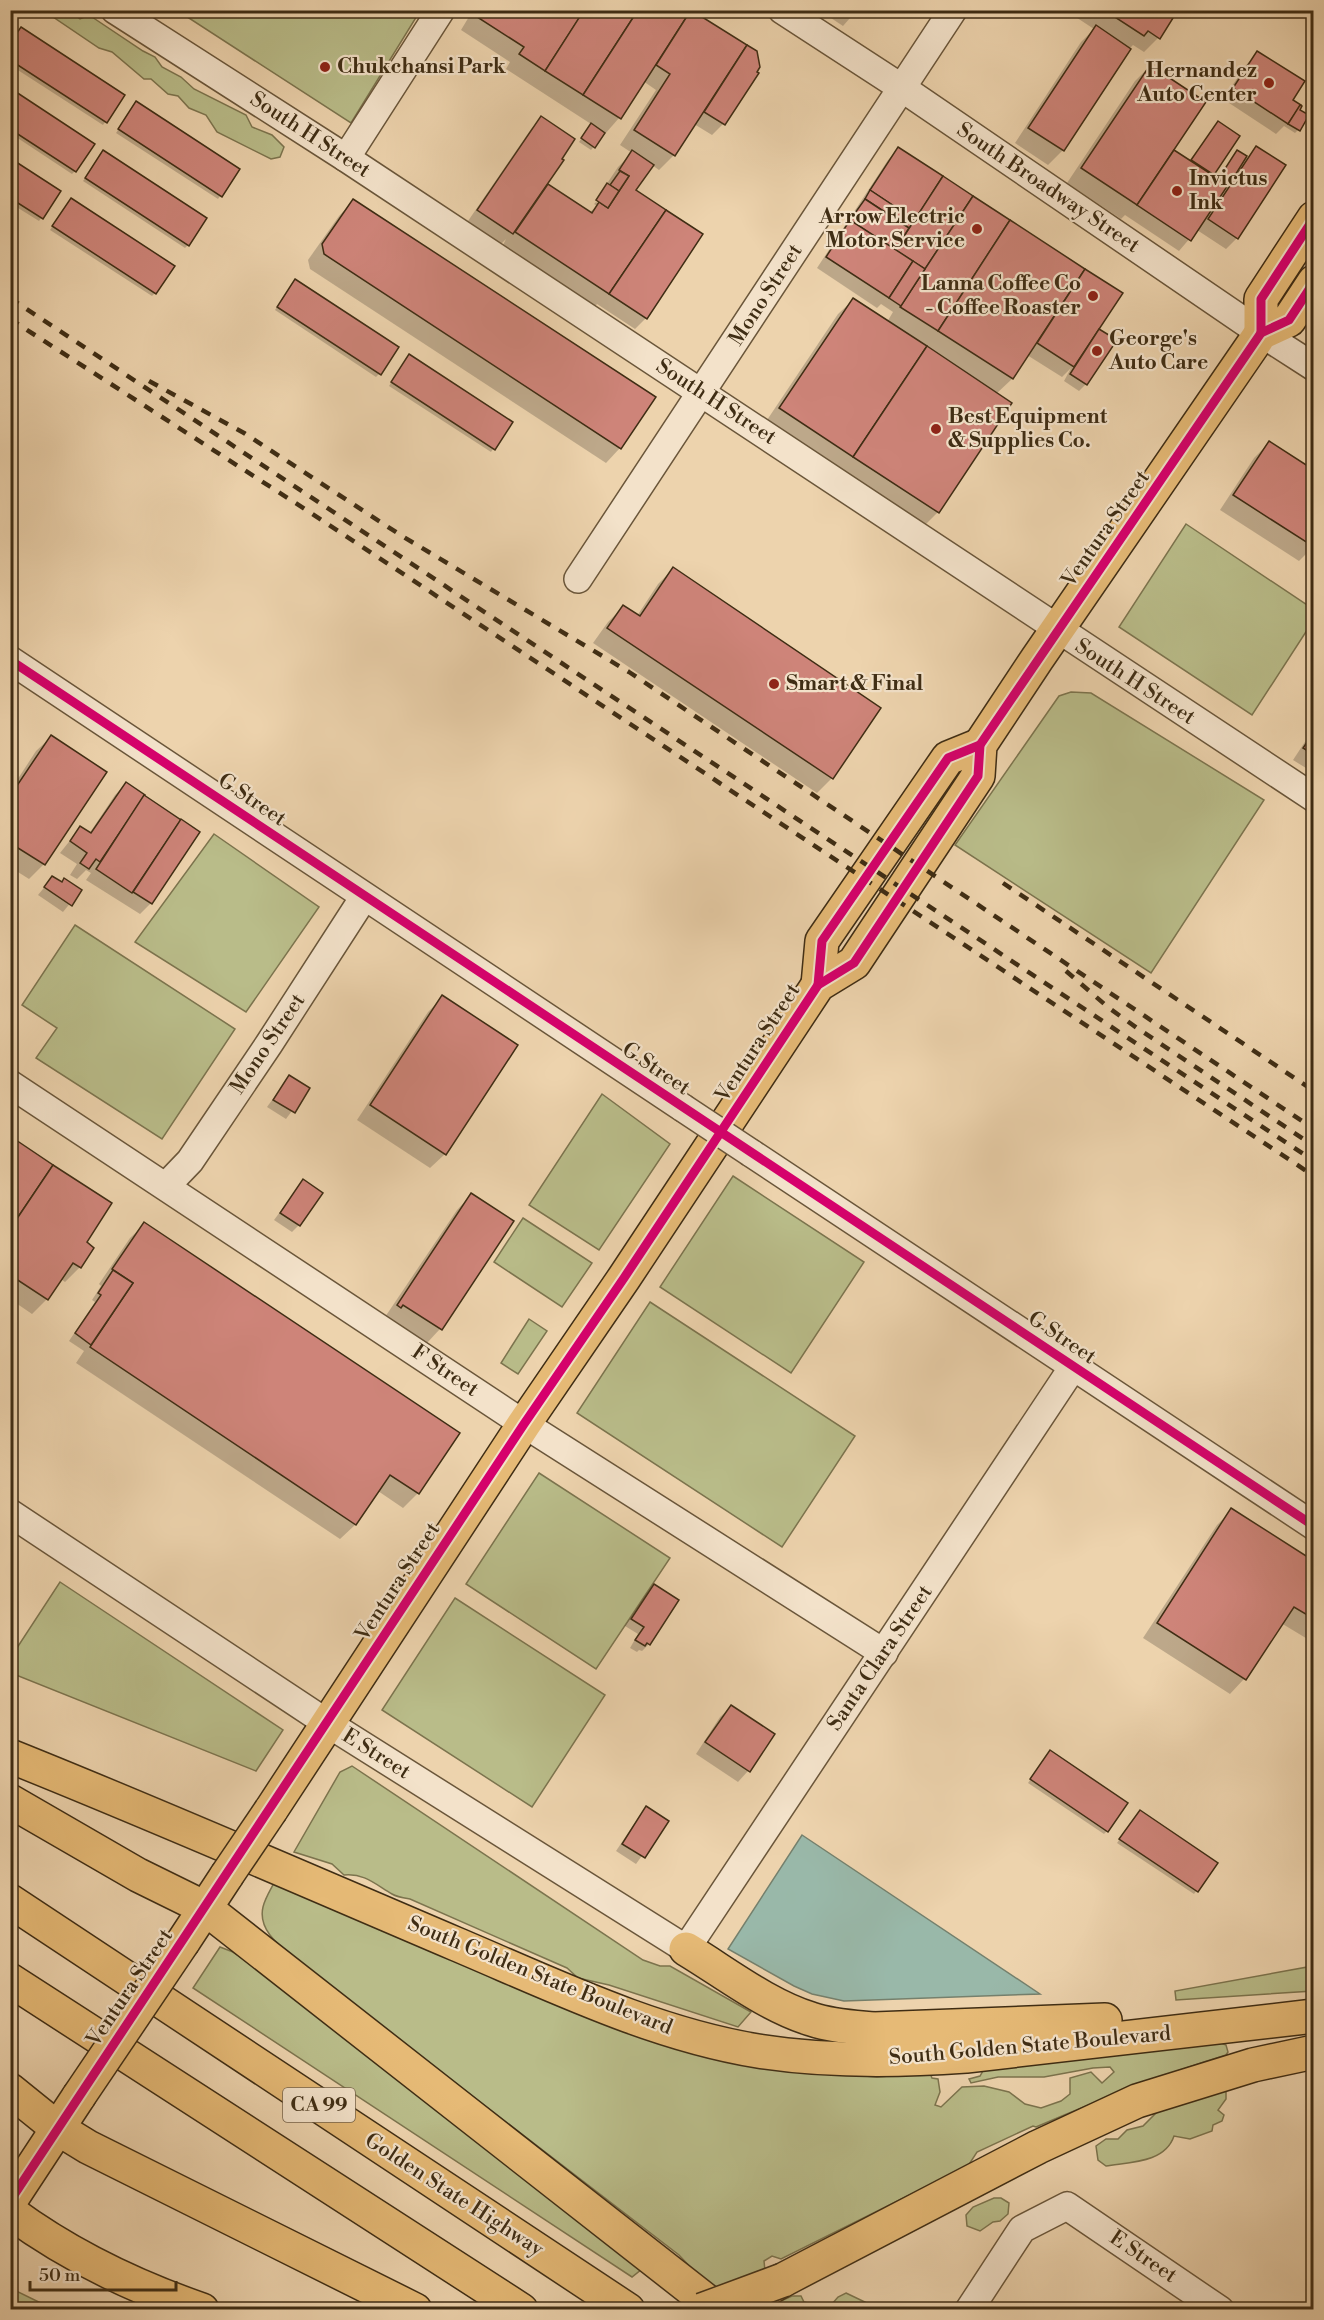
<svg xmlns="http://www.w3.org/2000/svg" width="1324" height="2320" viewBox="0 0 1324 2320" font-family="'Libre Bodoni',serif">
	<rect width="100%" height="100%" fill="#edd3ad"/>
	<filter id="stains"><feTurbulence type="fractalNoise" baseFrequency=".00333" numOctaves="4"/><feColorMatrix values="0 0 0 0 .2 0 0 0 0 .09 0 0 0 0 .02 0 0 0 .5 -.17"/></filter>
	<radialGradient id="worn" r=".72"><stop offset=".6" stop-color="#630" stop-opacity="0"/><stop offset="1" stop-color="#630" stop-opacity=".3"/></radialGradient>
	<!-- green -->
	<g fill="#b9bc89" stroke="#7c744e" stroke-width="1.5">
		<polygon points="31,11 70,11 80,19 89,15 143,51 155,57 162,67 181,77 194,89 246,115 252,127 272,135 284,147 280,157 271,159 217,132 206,115 189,108 178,96 168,94 151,79 144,79 112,52 99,48 47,13"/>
		<polygon points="178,11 420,11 351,123"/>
		<polygon points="1186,524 1313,609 1313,621 1252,715 1119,627"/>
		<polygon points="1071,692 1091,693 1264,800 1151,973 955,845 1059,696"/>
		<polygon points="214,834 319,907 246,1012 135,942"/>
		<polygon points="75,925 235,1029 162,1139 36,1058 57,1028 22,1005"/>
		<polygon points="602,1094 670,1144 599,1250 529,1205"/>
		<polygon points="733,1176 864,1262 791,1373 660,1287"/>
		<polygon points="523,1218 592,1263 562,1307 494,1262"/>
		<polygon points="650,1302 855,1436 782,1547 577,1413"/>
		<polygon points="529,1319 547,1331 518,1374 501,1363"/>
		<polygon points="539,1473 670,1558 596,1669 466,1584"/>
		<polygon points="60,1582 283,1730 256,1771 11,1673 11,1657"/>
		<polygon points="455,1598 605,1695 532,1807 382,1710"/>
		<path d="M352,1766L643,1960L660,1966H670L751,2012L738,2027L609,1985L578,1978L567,1968L410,1899C404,1898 397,1897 392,1894C375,1884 364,1873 344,1875L332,1864L294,1852L340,1772Z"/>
		<path d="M275,1881L802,2071L877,2077L930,2073L932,2078L938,2079L940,2092L935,2105L941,2107L962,2087L984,2086L1009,2092L1025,2104L1041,2108L1061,2101L1070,2094V2078L1091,2072L1102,2083L1114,2072L1110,2067L1093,2068L1044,2077H998L971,2083L969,2079L980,2076L984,2069L1221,2043L1226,2045L1228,2052L1226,2055C1161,2075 1099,2100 1036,2127L1033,2126L977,2152L968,2166L781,2259L772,2256L764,2261L765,2271L713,2291L679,2255L301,1964C284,1949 257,1932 263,1907C265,1898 271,1889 275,1881Z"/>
		<polygon points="220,1947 233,1952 256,1967 642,2269 632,2277 193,1988"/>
		<polygon points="1313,1966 1313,1991 1176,2000 1175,1991"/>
		<path d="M1220,2086L1226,2092V2099L1218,2110L1224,2115L1222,2121L1213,2125L1212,2131L1190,2139L1174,2136C1165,2163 1130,2162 1106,2166L1098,2160L1096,2146L1106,2139H1118L1127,2130L1143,2126L1166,2103Z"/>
		<polygon points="994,2198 1001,2198 1009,2203 1008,2214 1000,2221 993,2222 980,2231 967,2226 966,2215 973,2207"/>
		<polygon points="11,2288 12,2289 53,2309 11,2309"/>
		<polygon points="846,2293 867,2303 868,2309 833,2309 831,2305 838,2297"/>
		<polygon points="792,2296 801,2296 804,2302 811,2304 814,2309 773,2310 774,2304"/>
	</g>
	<!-- water -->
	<polygon fill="#99b8a9" stroke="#75806d" stroke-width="1.5" points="802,1835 1040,1994 844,2001 812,1994 794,1986 728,1949"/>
	<!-- shadow -->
	<g fill="#0003">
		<polygon points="473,10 690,10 755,52 757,73 723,124 712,135 694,124 674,155 659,170 652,165 634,191 701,234 646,318 635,329 597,304 594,308 502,247 506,239 501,244 468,221 531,129 542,118 541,190 548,186 589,213 597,206 594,204 596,202 606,208 606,185 618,167 632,153 620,145 656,90 643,81 619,118 591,150 579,142 591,124 506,69 510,62 461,30"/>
		<polygon points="807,10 857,10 843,26 822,12 817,17"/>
		<polygon points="1065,10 1176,10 1158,38 1144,52 1133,45 1130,48 1063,150 1048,165 1015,143 1081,42 1094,29"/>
		<polygon points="10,44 123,96 103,125 10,65"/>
		<polygon points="1258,53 1290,100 1298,130 1295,133 1284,126 1276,134 1223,99 1247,64"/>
		<polygon points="1150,66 1172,150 1189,161 1218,123 1211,176 1218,180 1238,152 1247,158 1257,148 1237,238 1226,249 1197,230 1179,251 1125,215 1121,219 1067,183 1135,81"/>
		<polygon points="10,90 75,171 72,174 10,133"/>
		<polygon points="134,106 238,170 218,199 116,133"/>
		<polygon points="898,149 1121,293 1094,334 1086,384 1079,391 1064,381 1071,368 1062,377 1027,355 1012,379 996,394 1010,403 938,512 923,527 765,423 838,314 853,300 887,322 893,312 881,304 877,308 817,268 888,160"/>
		<polygon points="101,155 188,245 185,248 83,181"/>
		<polygon points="10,160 59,192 39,221 10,203"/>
		<polygon points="353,201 620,448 606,463 310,269 308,260 339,216"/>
		<polygon points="68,203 155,293 152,296 50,230"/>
		<polygon points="292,284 379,374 376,377 275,310"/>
		<polygon points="406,359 511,423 491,452 389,386"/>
		<polygon points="1269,443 1314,546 1299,561 1220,510 1254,458"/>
		<polygon points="673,569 879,708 832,778 817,793 593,643 608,622 623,607 637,616 658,584"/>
		<polygon points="1314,728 1314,773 1293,760"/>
		<polygon points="51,737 105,772 44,864 29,879 10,867 10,791 36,751"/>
		<polygon points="126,784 198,832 151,903 140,914 86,880 91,873 86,870 77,879 70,875 77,864 60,853 80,828 89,834 115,795"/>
		<polygon points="52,878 80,891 63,912 38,895"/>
		<polygon points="443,997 445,1154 430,1168 357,1120 428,1012"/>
		<polygon points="289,1077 308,1089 286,1119 267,1107"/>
		<polygon points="10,1138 84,1243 80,1267 65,1282 61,1279 47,1299 32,1314 10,1299"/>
		<polygon points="303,1181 299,1225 292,1232 274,1220"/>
		<polygon points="471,1195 512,1221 440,1329 426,1344 383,1320 457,1210"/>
		<polygon points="145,1224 418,1493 403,1508 378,1491 355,1525 340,1539 76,1363 84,1351 69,1341 95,1302 92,1300 101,1286 99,1284 130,1238"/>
		<polygon points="1232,1510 1314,1583 1314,1643 1281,1623 1244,1679 1230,1694 1143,1638 1217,1525"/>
		<polygon points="654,1586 649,1644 642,1651 639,1650 637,1652 630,1648 638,1634 625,1626 647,1593"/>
		<polygon points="731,1707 773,1735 748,1771 738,1782 696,1754 720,1717"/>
		<polygon points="1050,1752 1107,1831 1104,1834 1028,1783"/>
		<polygon points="647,1808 667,1821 636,1864 616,1851 640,1815"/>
		<polygon points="1137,1815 1216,1864 1194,1894 1117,1843"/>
	</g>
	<!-- building -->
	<g fill="#ce8479" stroke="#3f2d14" stroke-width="1.5">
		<polygon points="477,10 582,10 584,11 545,71 519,54 524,47 474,15"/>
		<polygon points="638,10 583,95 545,71 584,10"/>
		<polygon points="638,10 691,10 621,119 583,95"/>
		<polygon points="691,10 747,45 675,156 634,130 670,74 656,65"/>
		<polygon points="1104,10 1178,10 1160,39 1148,31 1144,36"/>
		<polygon points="1096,25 1131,49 1064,151 1028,128"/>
		<polygon points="21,27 125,95 107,123 10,60 10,43"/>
		<polygon points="747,45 757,51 760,67 757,72 759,73 725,125 704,112"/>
		<polygon points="1257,51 1305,81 1293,100 1301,105 1288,124 1233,88"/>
		<polygon points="1150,65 1206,102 1137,205 1081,168"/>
		<polygon points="10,88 95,144 76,172 10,129"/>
		<polygon points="136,101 240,169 222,197 118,129"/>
		<polygon points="1300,105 1302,106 1300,110 1309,115 1300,131 1288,124"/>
		<polygon points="541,116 575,139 562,159 564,160 513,234 477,210"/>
		<polygon points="1218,121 1240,136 1214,175 1191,160"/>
		<polygon points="591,123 605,133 595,148 581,138"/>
		<polygon points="1256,146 1286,165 1238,239 1208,219"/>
		<polygon points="898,147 943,176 915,220 870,190"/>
		<polygon points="103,150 207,218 189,246 85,178"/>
		<polygon points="632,150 654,165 636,190 666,210 609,294 515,232 548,184 592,213 599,202 608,208 629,176 619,170"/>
		<polygon points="1174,150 1228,185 1191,241 1137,205"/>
		<polygon points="1237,150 1247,156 1229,185 1219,178"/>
		<polygon points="10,158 61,191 43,219 10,198"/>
		<polygon points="620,171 629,176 619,191 610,185"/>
		<polygon points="943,176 973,196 925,269 895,250"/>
		<polygon points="607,183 619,191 608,208 596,200"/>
		<polygon points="870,190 915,220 909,228 865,199"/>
		<polygon points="973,196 1010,220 938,331 900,307"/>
		<polygon points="71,198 175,266 156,294 52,226"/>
		<polygon points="353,199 656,397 621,449 324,254 322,244"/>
		<polygon points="865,199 909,228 895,250 850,220"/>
		<polygon points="666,210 703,234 647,319 609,294"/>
		<polygon points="850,220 913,261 889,298 826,257"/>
		<polygon points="1010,220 1085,269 1013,379 938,331"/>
		<polygon points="913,261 925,269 901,306 889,298"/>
		<polygon points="1085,269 1123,293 1074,367 1037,343"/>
		<polygon points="295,279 399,347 381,375 277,307"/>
		<polygon points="853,298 927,346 853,457 779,408"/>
		<polygon points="1099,329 1117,340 1087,385 1070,374"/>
		<polygon points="927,346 1012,403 939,513 853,457"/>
		<polygon points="409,354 513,422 495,450 391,382"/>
		<polygon points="1269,441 1314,470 1314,547 1233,495"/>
		<polygon points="673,567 881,708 833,779 607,628 623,605 640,616"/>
		<polygon points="1314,732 1314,755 1303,748"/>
		<polygon points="51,735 107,772 45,865 10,843 10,796"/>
		<polygon points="126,782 145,795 100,862 96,859 89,869 80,863 87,853 70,841 80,826 91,833"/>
		<polygon points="144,795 181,820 132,893 96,869"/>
		<polygon points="181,819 200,832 152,904 133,892"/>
		<polygon points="52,876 62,882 64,878 82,890 72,906 44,887"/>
		<polygon points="442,995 518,1045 446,1155 370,1105"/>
		<polygon points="289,1075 310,1088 295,1113 273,1100"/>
		<polygon points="10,1136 53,1165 10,1229"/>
		<polygon points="53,1165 112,1203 87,1242 94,1248 81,1268 73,1263 48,1300 10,1275 10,1229"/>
		<polygon points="303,1179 323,1193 300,1226 280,1213"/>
		<polygon points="471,1193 514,1221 442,1330 403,1305 401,1308 397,1305"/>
		<polygon points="144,1222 460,1433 419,1494 390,1475 356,1525 90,1347 133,1283 112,1269"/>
		<polygon points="113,1270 133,1283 91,1345 75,1333 101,1295 98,1293"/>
		<polygon points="1231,1508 1314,1561 1314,1568 1307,1578 1314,1581 1314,1619 1294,1607 1246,1680 1157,1623"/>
		<polygon points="654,1584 679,1600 650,1645 647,1643 645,1646 635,1640 644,1627 631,1619"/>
		<polygon points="731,1705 775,1734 750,1772 705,1742"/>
		<polygon points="1050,1750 1128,1803 1108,1832 1030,1779"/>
		<polygon points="646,1806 669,1821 645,1858 622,1844"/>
		<polygon points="1140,1810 1218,1863 1198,1892 1119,1839"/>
	</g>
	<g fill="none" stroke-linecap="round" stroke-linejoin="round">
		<defs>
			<g id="minor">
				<polyline points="115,10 346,158 1314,798"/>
				<polyline points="782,10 902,88 1261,333 1314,367"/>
				<polyline points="346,158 441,10"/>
				<polyline points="578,579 953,10"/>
				<polyline points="10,660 683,1108"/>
				<polyline points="10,1084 524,1424 884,1653"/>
				<polyline points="751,1153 1314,1526"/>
				<polyline points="166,1186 190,1161 269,1044 364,897"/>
				<polyline points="10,1513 327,1723 686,1949 1073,1367"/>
				<polyline points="969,2310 1022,2229 1067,2206 1220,2310"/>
			</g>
			<g id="major">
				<polyline points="1261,333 1261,299 1314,218"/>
				<polyline points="818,985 822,941 948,758 980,745"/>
				<polyline points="271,1810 524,1424 624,1278 818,985 854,963 978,776 980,745 1037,659 1261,333 1289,320 1314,282"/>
				<polyline points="183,1942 227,1875"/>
				<polyline points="10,2201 79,2096"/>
			</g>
			<g id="highway">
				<path d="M10,1756C160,1816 308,1881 456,1944C553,1985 653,2034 758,2051C827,2062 896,2061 966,2056L1314,2016"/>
				<polyline points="10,1801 138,1875 205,1908 718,2310"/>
				<polyline points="10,1901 628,2310"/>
				<path d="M686,1949C726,1973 766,2005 811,2019C831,2026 853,2027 874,2029L1105,2020"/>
				<polyline points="10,1980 521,2310"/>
				<polyline points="10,2090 57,2128 88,2147 415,2310"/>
				<path d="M10,2212C67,2254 135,2287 202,2310"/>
				<polyline points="758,2294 783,2280 1038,2147 1137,2101 1253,2065 1314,2052"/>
			</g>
		</defs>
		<!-- minor casing -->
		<use href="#minor" stroke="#6a563a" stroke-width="30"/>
		<!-- major casing -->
		<use href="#major" stroke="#3f2d14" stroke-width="36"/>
		<!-- highway casing -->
		<use href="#highway" stroke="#3f2d14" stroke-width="36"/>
		<!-- minor -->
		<use href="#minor" stroke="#f3e2ca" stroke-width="27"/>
		<!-- major -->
		<use href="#major" stroke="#e6ba76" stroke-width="33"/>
		<!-- highway -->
		<use href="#highway" stroke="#e6ba76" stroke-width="33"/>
		<!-- rail -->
		<g stroke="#3f2d14" stroke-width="4.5" stroke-dasharray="10 10" stroke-linecap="butt">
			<polyline points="10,298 1314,1161"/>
			<polyline points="10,319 311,513 1314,1176"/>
			<polyline points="149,381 244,433 402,536 629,672 1314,1129"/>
			<polyline points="1003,883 1314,1091"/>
			<polyline points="1066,971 1109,1008 1137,1028 1314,1146"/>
		</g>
		<defs>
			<polyline id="minor-bridge" points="683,1108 751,1153"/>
			<g id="major-bridge">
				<polyline points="227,1875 271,1810"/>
				<polyline points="79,2096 183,1942"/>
			</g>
			<polyline id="highway-bridge" points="702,2310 783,2280"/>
		</defs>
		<!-- minor-bridge casing -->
		<use href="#minor-bridge" stroke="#6a563a" stroke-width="30" stroke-linecap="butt"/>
		<!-- major-bridge casing -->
		<use href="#major-bridge" stroke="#3f2d14" stroke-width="36" stroke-linecap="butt"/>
		<!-- highway-bridge casing -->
		<use href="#highway-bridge" stroke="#3f2d14" stroke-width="36" stroke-linecap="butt"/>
		<!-- minor-bridge -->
		<use href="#minor-bridge" stroke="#f3e2ca" stroke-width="27"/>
		<!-- major-bridge -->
		<use href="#major-bridge" stroke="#e6ba76" stroke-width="33"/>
		<!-- highway-bridge -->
		<use href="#highway-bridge" stroke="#e6ba76" stroke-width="33"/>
		<defs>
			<g id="cycleway">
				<polyline points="1261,333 1261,299 1314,218"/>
				<polyline points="10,660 1314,1526"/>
				<polyline points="818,985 822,941 948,758 980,745"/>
				<polyline points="10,2201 524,1424 624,1278 818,985 854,963 978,776 980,745 1261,333 1289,320 1314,282"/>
			</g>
		</defs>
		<!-- cycleway casing -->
		<use href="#cycleway" stroke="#f3e2ca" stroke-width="13"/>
		<!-- cycleway -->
		<use href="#cycleway" stroke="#d6006c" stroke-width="9"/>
	</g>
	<!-- markers -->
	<g fill="#8f2418" stroke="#f3e2ca" stroke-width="2">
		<circle cx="325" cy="67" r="6"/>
		<circle cx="1269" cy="83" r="6"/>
		<circle cx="1177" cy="191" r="6"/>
		<circle cx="977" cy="229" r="6"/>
		<circle cx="1093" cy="296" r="6"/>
		<circle cx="1097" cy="351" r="6"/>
		<circle cx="936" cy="429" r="6"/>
		<circle cx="774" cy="684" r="6"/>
	</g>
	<g text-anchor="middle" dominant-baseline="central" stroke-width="4.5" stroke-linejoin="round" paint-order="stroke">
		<!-- shield labels -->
		<rect fill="#f3e2ca" stroke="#75634b" stroke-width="1.5" x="283" y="2088" width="72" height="34" rx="4.5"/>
		<g font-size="20" font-weight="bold" fill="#3f2d14">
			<text x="319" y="2105">CA 99</text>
		</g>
		<!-- poi labels -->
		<g font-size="21" font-weight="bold" fill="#3f2d14" stroke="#f3e2ca" text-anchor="start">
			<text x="337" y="67">Chukchansi Park</text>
			<text x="1257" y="71" text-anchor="end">Hernandez<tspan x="1257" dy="24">Auto Center</tspan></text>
			<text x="1189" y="179">Invictus<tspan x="1189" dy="24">Ink</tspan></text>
			<text x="965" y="217" text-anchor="end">Arrow Electric<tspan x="965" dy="24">Motor Service</tspan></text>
			<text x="1081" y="284" text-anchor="end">Lanna Coffee Co<tspan x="1081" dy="24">- Coffee Roaster</tspan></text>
			<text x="1109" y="339">George's<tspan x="1109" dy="24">Auto Care</tspan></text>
			<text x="948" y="417">Best Equipment<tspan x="948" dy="24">&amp; Supplies Co.</tspan></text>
			<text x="786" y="684">Smart &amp; Final</text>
		</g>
		<!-- street labels -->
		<g font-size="21" fill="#3f2d14" stroke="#f3e2ca">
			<text transform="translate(310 135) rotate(33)">South H Street</text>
			<text transform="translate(1048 188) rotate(34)">South Broadway Street</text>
			<text transform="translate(766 295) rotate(-57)">Mono Street</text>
			<text transform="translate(716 402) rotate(33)">South H Street</text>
			<text transform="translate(1106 529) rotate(-55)">Ventura Street</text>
			<text transform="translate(1135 682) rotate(33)">South H Street</text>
			<text transform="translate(252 800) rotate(34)">G Street</text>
			<text transform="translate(758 1043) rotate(-57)">Ventura Street</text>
			<text transform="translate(268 1044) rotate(-56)">Mono Street</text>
			<text transform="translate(656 1069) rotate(34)">G Street</text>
			<text transform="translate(1062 1338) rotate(34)">G Street</text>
			<text transform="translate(445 1371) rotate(34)">F Street</text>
			<text transform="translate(398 1582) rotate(-57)">Ventura Street</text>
			<text transform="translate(880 1658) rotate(-56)">Santa Clara Street</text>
			<text transform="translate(376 1754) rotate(32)">E Street</text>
			<text transform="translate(540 1976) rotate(22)">South Golden State Boulevard</text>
			<text transform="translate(130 1988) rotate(-56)">Ventura Street</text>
			<text transform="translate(1030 2046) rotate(-5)">South Golden State Boulevard</text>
			<text transform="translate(454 2195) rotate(33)">Golden State Highway</text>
			<text transform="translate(1143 2257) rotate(34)">E Street</text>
		</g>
	</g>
	<!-- margin -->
	<rect width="1324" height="2320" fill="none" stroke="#edd3ad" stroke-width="36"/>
	<rect x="12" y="12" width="1300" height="2296" fill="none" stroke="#3f2d14" stroke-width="3"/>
	<rect x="18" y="18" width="1288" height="2284" fill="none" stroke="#3f2d14" stroke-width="1.5"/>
	<!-- scale -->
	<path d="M30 2281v9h146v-9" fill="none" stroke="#3f2d14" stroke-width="3"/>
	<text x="39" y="2281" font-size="18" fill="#3f2d14" stroke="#f3e2ca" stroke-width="4.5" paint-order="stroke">50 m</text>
	<rect width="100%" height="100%" filter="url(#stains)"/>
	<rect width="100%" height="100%" fill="url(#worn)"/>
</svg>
